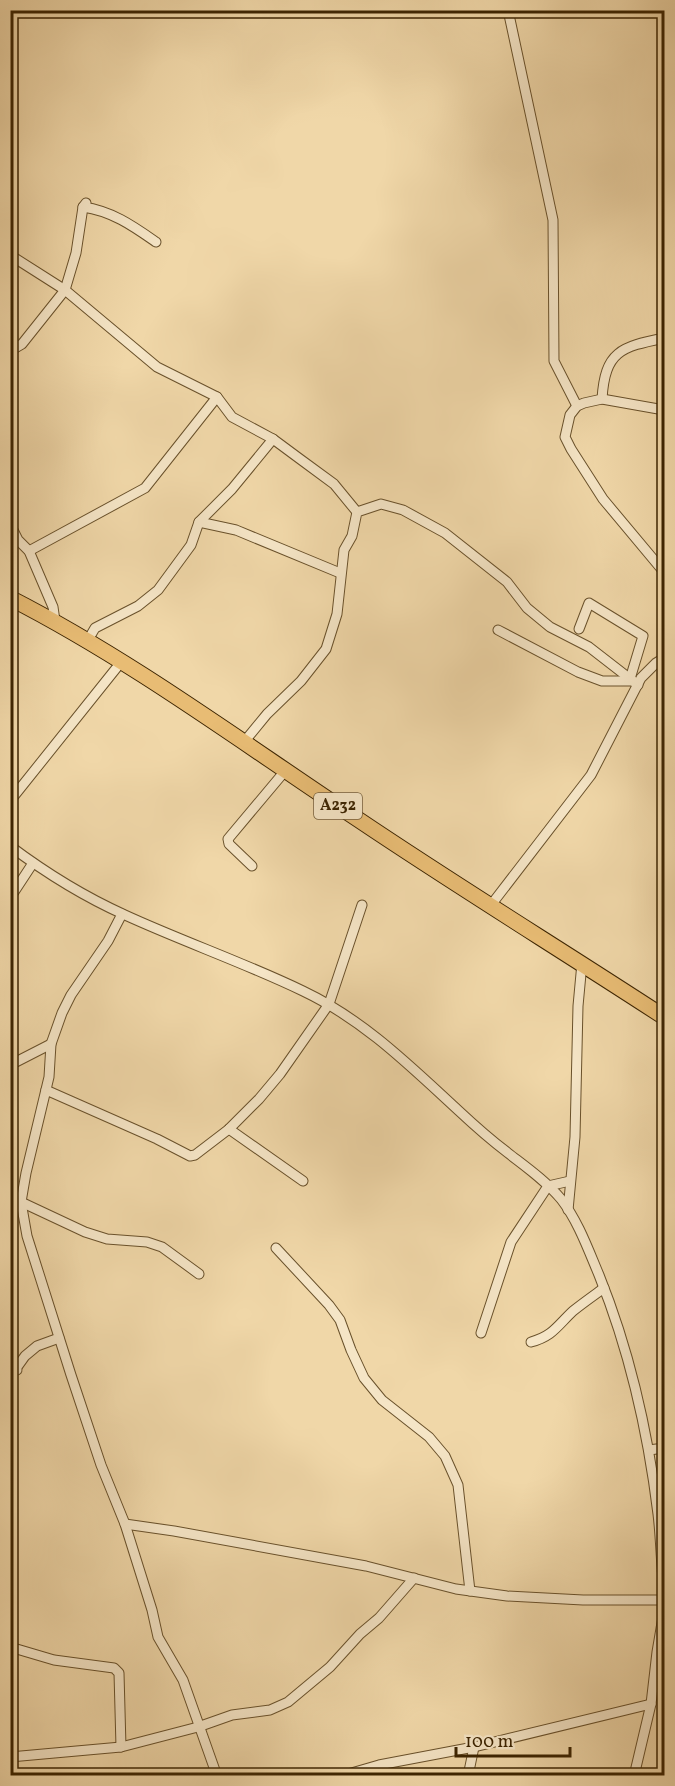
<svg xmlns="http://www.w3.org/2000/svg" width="675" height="1786" viewBox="0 0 675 1786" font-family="Vollkorn,serif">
	<rect width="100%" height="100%" fill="#f0d7a8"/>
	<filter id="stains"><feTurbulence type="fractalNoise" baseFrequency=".00333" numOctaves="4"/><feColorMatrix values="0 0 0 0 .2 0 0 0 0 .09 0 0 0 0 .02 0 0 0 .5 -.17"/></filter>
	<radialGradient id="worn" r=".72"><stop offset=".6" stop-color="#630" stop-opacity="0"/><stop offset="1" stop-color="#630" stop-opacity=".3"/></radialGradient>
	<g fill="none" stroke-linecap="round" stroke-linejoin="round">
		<defs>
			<g id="street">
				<polyline points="508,10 553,220 554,361 577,406"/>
				<path d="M83,207C112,211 133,226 156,242"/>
				<polyline points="10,255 65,290 157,367 217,397 232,417 273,439 300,459 334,484 357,512"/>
				<polyline points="10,351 22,344 65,290 76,253 83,207 86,203"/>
				<path d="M602,399C605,351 621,347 664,338"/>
				<polyline points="664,410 602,399 584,403 577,406 570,415 565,437 571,449 603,499 664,572"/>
				<polyline points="199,522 236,530 340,573"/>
				<polyline points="10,524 18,540 29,551 53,607 55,621"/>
				<polyline points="29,551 145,488 217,397"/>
				<polyline points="579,629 589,603 643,636 630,679"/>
				<polyline points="498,630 578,672 602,681 633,681"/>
				<polyline points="88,640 95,628 138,606 158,590 191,545 199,522 232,489 273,439"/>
				<polyline points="244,742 267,714 301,681 326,649 337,614 344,550 352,536 357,512 381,504 403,510 445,533 507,582 527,608 550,627 589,647 638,685"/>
				<polyline points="10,801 122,661"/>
				<path d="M10,846C46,873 85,897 125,915C184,942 245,963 303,991C364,1020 410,1066 459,1111C475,1126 491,1140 508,1153C526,1167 546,1181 561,1199C578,1221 588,1249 599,1275C630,1352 648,1432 658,1514C661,1539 661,1564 664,1589"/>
				<polyline points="252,866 229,844 228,839 285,771"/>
				<polyline points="10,898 33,863"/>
				<polyline points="491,905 591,775 641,678 656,663 664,658"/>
				<polyline points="122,914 108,941 71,995 62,1013 51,1044 49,1077 26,1173 21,1202 27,1236 71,1375 101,1465 125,1524 152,1610 158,1637 183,1680 217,1776"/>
				<polyline points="10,1065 51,1044"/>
				<polyline points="46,1090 157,1139 190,1156 195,1155 229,1129 259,1099 280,1074 329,1004 362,905"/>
				<polyline points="229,1129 303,1181"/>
				<polyline points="21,1202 85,1232 107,1239 147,1242 162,1247 199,1274"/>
				<polyline points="568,1210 575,1137 578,1006 582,963"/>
				<polyline points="276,1248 329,1305 340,1320 351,1350 364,1378 382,1400 429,1437 445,1456 458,1485 470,1591"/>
				<polyline points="481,1333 511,1242 548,1186 570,1181"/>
				<path d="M531,1342C553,1336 557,1326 573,1311C583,1303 593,1296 604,1288"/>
				<polyline points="10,1358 17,1370"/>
				<polyline points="10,1377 25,1356 37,1346 59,1338"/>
				<polyline points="649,1450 664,1448"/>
				<polyline points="125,1524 174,1531 366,1566 456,1589 507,1596 583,1600 664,1600"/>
				<polyline points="10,1647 54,1660 114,1668 119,1673 121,1747"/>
				<polyline points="10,1757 121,1747 198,1727 232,1715 270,1710 288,1702 330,1667 360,1634 379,1618 414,1578"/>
				<polyline points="10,1775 11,1776"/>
				<polyline points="341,1776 379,1765 474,1747 651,1704"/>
				<polyline points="468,1776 474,1747"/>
				<polyline points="634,1776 651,1704 657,1652 664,1611"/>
			</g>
			<path id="primary" d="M10,598C133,661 244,744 359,820C460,888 563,951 664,1017"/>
		</defs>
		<!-- street casing -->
		<use href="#street" stroke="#69512b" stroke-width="11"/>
		<!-- primary casing -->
		<use href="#primary" stroke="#3c2401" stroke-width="17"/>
		<!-- street -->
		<use href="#street" stroke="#f5e5c6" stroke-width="9"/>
		<!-- primary -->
		<use href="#primary" stroke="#e8bc74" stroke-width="15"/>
	</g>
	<g text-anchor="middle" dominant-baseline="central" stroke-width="6" stroke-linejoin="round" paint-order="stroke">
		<!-- shield labels -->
		<rect fill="#f5e5c6" stroke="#745e3c" stroke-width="1.5" x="314" y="793" width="48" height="26" rx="4.5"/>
		<g font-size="16" font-weight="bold" fill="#3c2401">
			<text x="338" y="806">A232</text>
		</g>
	</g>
	<!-- margin -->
	<rect width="675" height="1786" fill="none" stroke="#f0d7a8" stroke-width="36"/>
	<rect x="12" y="12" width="651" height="1762" fill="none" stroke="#3c2401" stroke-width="3"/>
	<rect x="18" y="18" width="639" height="1750" fill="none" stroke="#3c2401" stroke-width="1.5"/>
	<!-- scale -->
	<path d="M456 1747v9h114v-9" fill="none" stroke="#3c2401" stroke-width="3"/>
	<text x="465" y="1747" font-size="18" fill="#3c2401" stroke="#f5e5c6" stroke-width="4.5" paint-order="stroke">100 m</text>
	<rect width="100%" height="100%" filter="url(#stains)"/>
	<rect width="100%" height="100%" fill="url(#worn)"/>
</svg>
